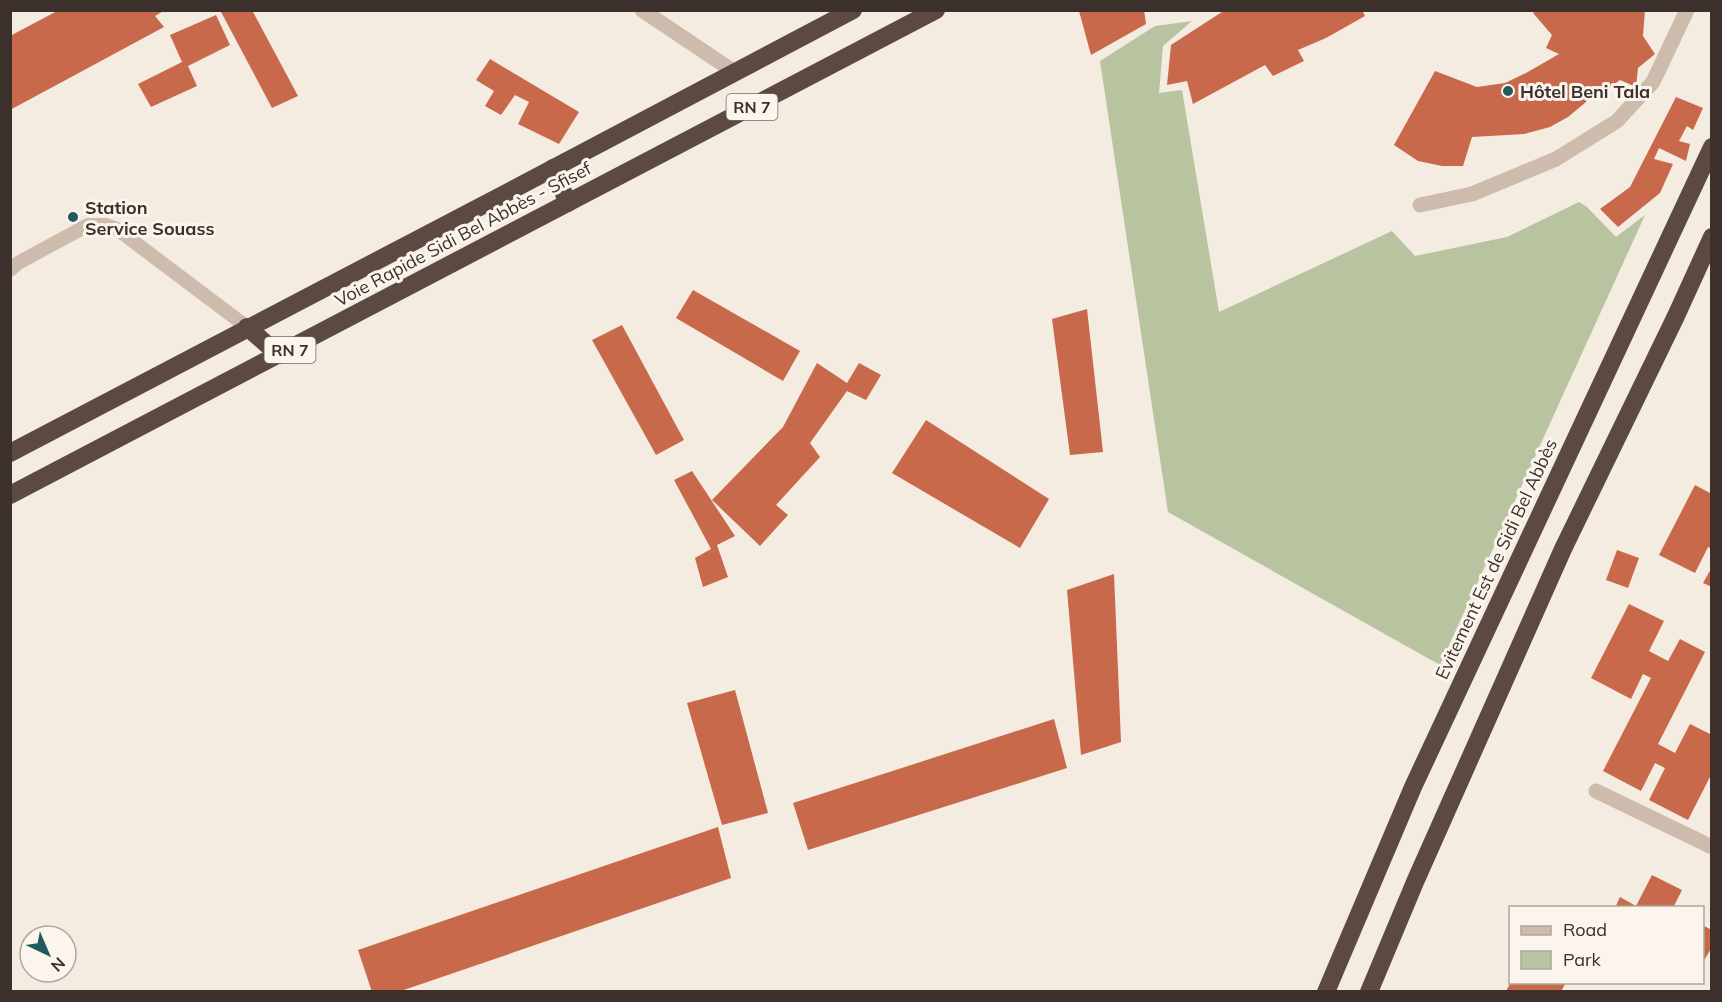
<svg xmlns="http://www.w3.org/2000/svg" width="1722" height="1002" viewBox="0 0 1722 1002" font-family="Mulish,sans-serif">
	<rect width="100%" height="100%" fill="#f4ebe1"/>
	<!-- green -->
	<polygon fill="#b8c4a0" points="1192,21 1163,46 1159,93 1182,90 1219,312 1392,231 1415,256 1507,237 1579,202 1587,207 1616,237 1645,215 1440,665 1168,512 1100,61 1155,26"/>
	<!-- building -->
	<g fill="#c8694b">
		<polygon points="59,10 165,10 155,16 164,27 10,110 10,36"/>
		<polygon points="220,10 252,10 298,96 272,108"/>
		<polygon points="1081,10 1144,10 1146,24 1091,55 1079,11"/>
		<polygon points="1225,10 1245,10 1246,12 1249,10 1362,10 1365,16 1326,38 1298,50 1304,61 1273,76 1265,65 1193,104 1187,81 1167,85 1171,45"/>
		<polygon points="1536,10 1645,10 1643,36 1655,54 1638,68 1636,87 1620,80 1601,94 1594,86 1586,102 1568,117 1550,127 1524,134 1472,137 1463,166 1442,166 1418,161 1394,145 1435,71 1477,87 1505,83 1526,73 1559,54 1546,48 1552,35 1533,13"/>
		<polygon points="216,15 230,45 188,66 197,86 151,107 138,84 182,62 170,35"/>
		<polygon points="490,59 579,112 559,144 518,124 529,102 515,95 501,115 485,106 494,91 476,80"/>
		<polygon points="1676,97 1703,108 1693,130 1687,126 1679,141 1690,144 1686,161 1659,148 1654,159 1673,164 1660,193 1618,227 1600,209 1630,187"/>
		<polygon points="693,290 800,351 783,381 676,318"/>
		<polygon points="1087,309 1103,452 1070,455 1052,319"/>
		<polygon points="622,325 684,440 656,455 592,340"/>
		<polygon points="817,363 847,383 859,363 881,375 866,400 847,391 810,443 820,457 776,505 788,515 760,546 712,500 783,427"/>
		<polygon points="926,420 1049,499 1020,548 892,473"/>
		<polygon points="692,471 735,536 717,545 728,577 703,587 695,558 711,549 674,480"/>
		<polygon points="1695,485 1712,494 1712,549 1708,547 1695,573 1659,555"/>
		<polygon points="1617,550 1639,558 1628,588 1606,580"/>
		<polygon points="1712,567 1712,587 1703,583"/>
		<polygon points="1114,574 1121,742 1081,755 1067,590"/>
		<polygon points="1629,604 1664,621 1649,651 1668,661 1680,639 1705,652 1658,744 1675,753 1690,724 1712,735 1712,773 1688,820 1649,800 1665,768 1655,763 1641,791 1603,771 1651,678 1643,674 1631,699 1591,678"/>
		<polygon points="735,690 768,813 722,825 687,703"/>
		<polygon points="1054,719 1067,768 808,850 793,803"/>
		<polygon points="718,827 731,878 398,992 372,992 358,950"/>
		<polygon points="1652,875 1682,890 1673,908 1615,908 1620,897 1636,906"/>
		<polygon points="1702,925 1712,930 1712,947 1702,964"/>
		<polygon points="1511,982 1566,982 1561,992 1506,991"/>
	</g>
	<g fill="none" stroke-linecap="round" stroke-linejoin="round">
		<!-- lane -->
		<polyline stroke="#cdbbac" stroke-width="14" points="10,270 18,263 88,225 106,225 117,229 247,327"/>
		<!-- street -->
		<g stroke="#cdbbac" stroke-width="15">
			<polyline points="642,10 736,73"/>
			<polyline points="1420,205 1472,194 1556,159 1617,121 1653,82 1687,10"/>
			<polyline points="1596,791 1712,847"/>
		</g>
		<!-- highway -->
		<g stroke="#5c4a42" stroke-width="18">
			<polyline points="553,168 568,203"/>
			<polyline points="247,327 279,355"/>
			<path d="M10,453C291,304 573,160 853,10"/>
			<polyline points="10,495 936,10"/>
			<polyline points="1326,992 1413,787 1712,147"/>
			<polyline points="1369,992 1415,882 1563,549 1676,316 1712,237"/>
		</g>
	</g>
	<!-- markers -->
	<g fill="#1f5a5e" stroke="#fbf5ee" stroke-width="2">
		<circle cx="1508" cy="91" r="6"/>
		<circle cx="73" cy="217" r="6"/>
	</g>
	<g text-anchor="middle" dominant-baseline="central" stroke-width="6" stroke-linejoin="round" paint-order="stroke">
		<!-- shield labels -->
		<g fill="#fbf5ee" stroke="#756b66" stroke-width="1.5">
			<rect x="726.5" y="94" width="51" height="26" rx="4.5"/>
			<rect x="264.5" y="337" width="51" height="26" rx="4.5"/>
		</g>
		<g font-size="16" font-weight="bold" fill="#3b302b">
			<text x="752" y="107">RN 7</text>
			<text x="290" y="350">RN 7</text>
		</g>
		<!-- poi labels -->
		<g font-size="18" font-weight="bold" fill="#3b302b" stroke="#fbf5ee" text-anchor="start">
			<text x="1520" y="91">Hôtel Beni Tala</text>
			<text x="85" y="207">Station<tspan x="85" dy="21">Service Souass</tspan></text>
		</g>
		<!-- street labels -->
		<g font-size="18" fill="#3b302b" stroke="#fbf5ee">
			<text transform="translate(463 234) rotate(-28)">Voie Rapide Sidi Bel Abbès - Sfisef</text>
			<text transform="translate(1496 559) rotate(-65)">Evitement Est de Sidi Bel Abbès</text>
		</g>
	</g>
	<!-- border -->
	<rect width="1722" height="1002" fill="none" stroke="#3b302b" stroke-width="24"/>
	<!-- legend -->
	<rect x="1509" y="906" width="195" height="78" fill="#fbf5ee" stroke="#aea6a0" stroke-width="1.5"/>
	<rect x="1521" y="926" width="30" height="9" fill="#cdbbac" stroke="#aea6a0" stroke-width="1.5"/>
	<text x="1563" y="936" font-size="18" fill="#3b302b">Road</text>
	<rect x="1521" y="951" width="30" height="18" fill="#b8c4a0" stroke="#aea6a0" stroke-width="1.5"/>
	<text x="1563" y="966" font-size="18" fill="#3b302b">Park</text>
	<!-- north arrow -->
	<g transform="translate(48 954) rotate(136)"><circle r="28" fill="#fbf5ee" stroke="#aea6a0" stroke-width="1.5"/>
	<path d="M0-4.5L10 22L0 15L-10 22Z" fill="#1f5a5e"/>
	<text y="-9" font-size="16" font-weight="bold" text-anchor="middle" fill="#3b302b">N</text>
	</g>
</svg>
